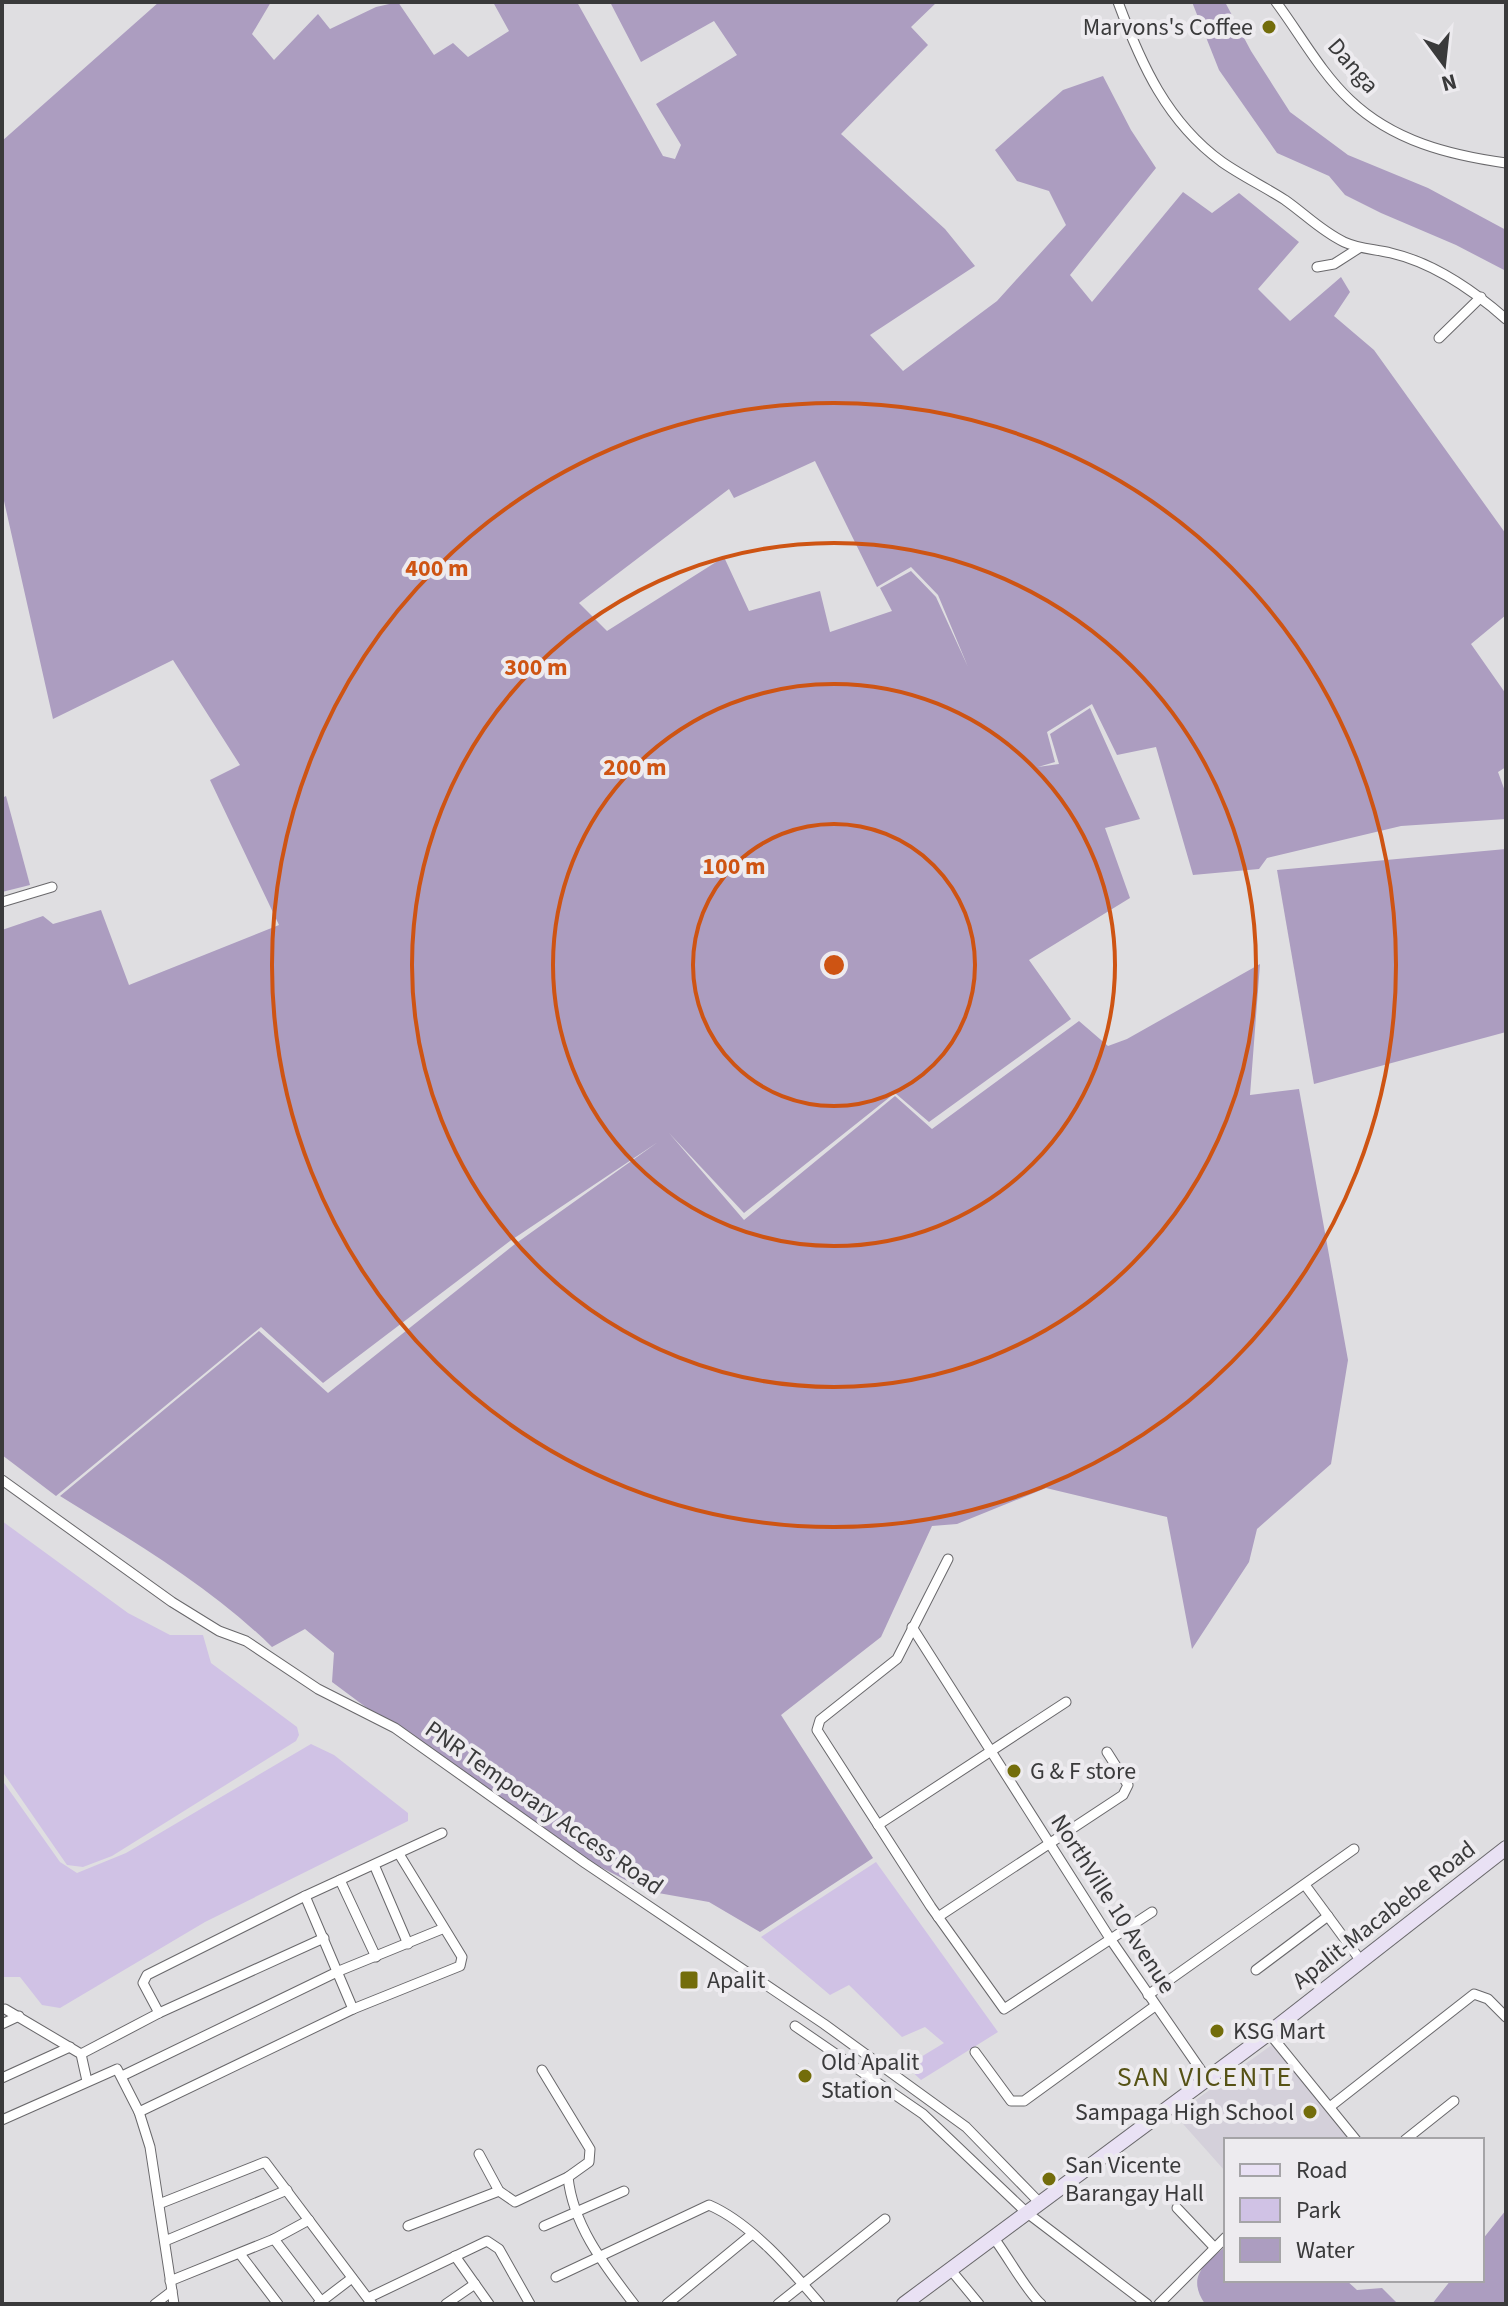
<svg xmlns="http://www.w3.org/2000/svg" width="1508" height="2306" viewBox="0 0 1508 2306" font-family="'Source Sans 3',sans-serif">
	<rect width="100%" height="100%" fill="#dfdee1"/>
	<!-- built -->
	<polygon fill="#d4d0da" points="1273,2044 1350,2135 1344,2140 1226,2140 1225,2171 1175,2115"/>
	<!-- green -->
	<g fill="#d0c2e5">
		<polygon points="2,1521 128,1613 170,1635 203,1635 211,1663 297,1727 299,1735 296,1741 112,1856 83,1867 67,1865 2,1771"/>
		<polygon points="311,1744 334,1755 408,1813 408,1821 205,1922 60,2008 42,2005 20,1977 2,1977 2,1780 60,1862 77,1873 126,1853"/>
		<polygon points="876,1862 998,2032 921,2080 906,2066 944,2043 925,2027 902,2037 849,1985 830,1995 761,1937"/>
	</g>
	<!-- water -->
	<g fill="#ac9dc0" fill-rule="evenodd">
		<path d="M159,2H271L252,34L274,60L318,14L330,29L376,7L398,2L434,55L453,43L468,57L509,31L493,2H577L663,156L675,159L681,145L656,104L737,55L714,21L641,62L610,2H937L911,27L928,45L841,134L945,229L975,266L870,335L903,371L997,301L1066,225L1049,191L1017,181L995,150L1063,90L1103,76L1131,130L1156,168L1070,275L1092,302L1183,192L1212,213L1239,193L1299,242L1258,289L1290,321L1341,277L1350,292L1334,316L1374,350L1506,534V615L1471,644L1506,694V767L1498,772L1506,794V819L1401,826L1267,858L1259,869L1193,875L1156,747L1117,755L1092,704L1047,732L1055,762L1038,767L1059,764L1050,734L1090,708L1140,819L1105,828L1130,898L1029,960L1071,1019L929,1122L895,1093L744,1213L669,1133L744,1220L895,1096L932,1129L1079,1021L1108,1046L1127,1039L1260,964L1250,1095L1299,1089L1348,1360L1331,1464L1257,1529L1249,1562L1192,1649L1167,1517L1046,1488L957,1524L932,1526L881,1637L781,1715L873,1858L760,1932L709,1902L647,1891L538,1835L332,1682L334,1653L305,1629L272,1647C210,1586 134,1542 60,1496L259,1331L328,1393L515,1244L658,1142L510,1241L323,1383L261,1327L56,1496L2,1455V930L43,916L53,924L101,910L129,985L279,925L210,780L240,765L173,660L53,719L2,492V141ZM815,461L877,587L911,567L938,595L968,667L936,597L911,571L880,588L892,611L830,632L820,591L749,611L724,557L607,631L579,603L729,489L734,498Z"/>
		<polygon points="1192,2 1225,2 1251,51 1290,112 1348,155 1428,188 1506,230 1506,271 1456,245 1381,213 1345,195 1329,176 1277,153 1219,70"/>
		<polygon points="6,796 30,885 2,892 2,798"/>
		<polygon points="1506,849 1506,1032 1314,1084 1277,870"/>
		<polygon points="1506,2210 1506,2304 1432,2304 1451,2280 1482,2280 1482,2240"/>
		<path d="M1226,2246V2280H1346L1357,2290L1382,2288L1398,2304H1205C1186,2276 1205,2264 1226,2246Z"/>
	</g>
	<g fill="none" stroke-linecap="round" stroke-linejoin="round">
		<defs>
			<g id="minor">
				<path d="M1118,2C1141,64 1167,122 1222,162C1242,176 1265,187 1285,200C1305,214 1321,231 1344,242C1359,249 1375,249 1391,253C1434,263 1474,291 1506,319"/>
				<path d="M1276,2C1300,34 1321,73 1350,100C1393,141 1449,155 1506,163"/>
				<polyline points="1317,267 1334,264 1359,248"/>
				<polyline points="1439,338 1481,297"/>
				<polyline points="2,902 52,887"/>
				<polyline points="2,1480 172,1602 219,1631 246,1641 318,1689 395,1728 585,1863 824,2024 966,2127 1039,2202"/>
				<polyline points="948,1559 897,1659 820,1720 817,1730 931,1907 1004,2009 1152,1912"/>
				<polyline points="912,1627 1111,1940 1207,2079"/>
				<polyline points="878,1825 1066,1702"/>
				<polyline points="375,1867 408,1944"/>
				<polyline points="340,1880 376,1957"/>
				<polyline points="1305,1885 1361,1961"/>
				<polyline points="305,1896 353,2009"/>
				<polyline points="938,1917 1123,1795 1128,1785 1107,1752"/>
				<polyline points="1256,1970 1328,1916"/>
				<polyline points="1148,1995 1354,1849"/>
				<polyline points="5,2009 81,2054 87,2081"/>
				<polyline points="159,2013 143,1983 147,1975 305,1896 442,1833"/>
				<polyline points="2,2024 19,2016"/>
				<polyline points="795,2026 923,2114 1026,2212 1147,2304"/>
				<polyline points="1269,2033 1356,2140"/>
				<polyline points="975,2052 1011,2101 1024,2101 1155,2006"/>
				<polyline points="81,2054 159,2013 324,1938"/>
				<polyline points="122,2076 339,1971 442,1929"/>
				<polyline points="2,2078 70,2047"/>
				<polyline points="1331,2106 1474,1994 1488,1999 1506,2017"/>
				<polyline points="139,2112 150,2147 174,2304"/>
				<polyline points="2,2120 117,2069 139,2112 353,2009 460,1966 462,1957 399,1854"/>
				<polyline points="1405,2140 1454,2101"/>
				<polyline points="479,2154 499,2191 515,2202 568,2177 589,2162 590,2149 542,2070"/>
				<path d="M568,2177C573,2226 605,2266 634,2304"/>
				<polyline points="159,2204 265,2162 372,2304"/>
				<polyline points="1177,2208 1214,2247"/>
				<polyline points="408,2226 499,2191"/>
				<polyline points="544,2226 624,2191"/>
				<path d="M993,2237C1007,2255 1027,2292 1041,2304"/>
				<polyline points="274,2239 321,2301"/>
				<polyline points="165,2241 287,2190"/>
				<polyline points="240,2254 278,2304"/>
				<polyline points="455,2256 489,2304"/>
				<polyline points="950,2269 979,2304"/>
				<path d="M556,2277L709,2205C751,2223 791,2270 820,2304"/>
				<polyline points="170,2281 274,2239 309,2220"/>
				<polyline points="368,2298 487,2241 499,2249 530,2304"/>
				<polyline points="155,2304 172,2291"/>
				<polyline points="318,2304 352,2278"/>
				<polyline points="446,2304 475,2284"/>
				<polyline points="667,2304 751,2235"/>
				<polyline points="778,2304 885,2219"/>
				<polyline points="1159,2304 1226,2237"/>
			</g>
			<polyline id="secondary" points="904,2304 1269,2033 1506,1848"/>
		</defs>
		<!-- minor casing -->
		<use href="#minor" stroke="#69686b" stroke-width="11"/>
		<!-- secondary casing -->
		<use href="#secondary" stroke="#69686b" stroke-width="16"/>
		<!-- minor -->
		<use href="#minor" stroke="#fff" stroke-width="9"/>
		<!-- secondary -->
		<use href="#secondary" stroke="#e9e1f4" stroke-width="14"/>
	</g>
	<!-- distance rings -->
	<g fill="none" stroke="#ce5413" stroke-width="4">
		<circle cx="834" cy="965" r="141"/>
		<circle cx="834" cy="965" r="281"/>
		<circle cx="834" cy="965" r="422"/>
		<circle cx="834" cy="965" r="562"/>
	</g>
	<!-- markers -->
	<g fill="#736d0b" stroke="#edebef" stroke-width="3">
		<circle cx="1269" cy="27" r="8"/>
		<circle cx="1014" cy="1771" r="8"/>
		<rect x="679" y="1970" width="20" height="20" rx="4"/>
		<circle cx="1217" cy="2031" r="8"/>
		<circle cx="805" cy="2076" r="8"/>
		<circle cx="1310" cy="2112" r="8"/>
		<circle cx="1049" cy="2179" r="8"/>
	</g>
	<g text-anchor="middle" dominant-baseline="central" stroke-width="8" stroke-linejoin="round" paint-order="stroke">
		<!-- poi labels -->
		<g font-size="24" fill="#3a3a3b" stroke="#edebef" text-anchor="start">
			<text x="1253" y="27" text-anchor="end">Marvons's Coffee</text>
			<text x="1030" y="1771">G &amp; F store</text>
			<text x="707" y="1980">Apalit</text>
			<text x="1233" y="2031">KSG Mart</text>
			<text x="821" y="2062">Old Apalit<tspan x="821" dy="28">Station</tspan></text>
			<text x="1294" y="2112" text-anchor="end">Sampaga High School</text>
			<text x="1065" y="2165">San Vicente<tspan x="1065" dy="28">Barangay Hall</tspan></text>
		</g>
		<!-- street labels -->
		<g font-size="24" fill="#3a3a3b" stroke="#edebef">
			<text transform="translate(1353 66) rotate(49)">Danga</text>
			<text transform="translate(544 1808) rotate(35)">PNR Temporary Access Road</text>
			<text transform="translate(1113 1904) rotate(57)">NorthVille 10 Avenue</text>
			<text transform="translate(1384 1915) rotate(-38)">Apalit-Macabebe Road</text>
		</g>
		<!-- quarter labels -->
		<g font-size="28" letter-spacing="2" fill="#565215" stroke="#edebef">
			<text x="1205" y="2077">SAN VICENTE</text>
		</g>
	</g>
	<circle cx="834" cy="965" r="12" fill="#ce5413" stroke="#edebef" stroke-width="4"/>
	<g font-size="24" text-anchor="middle" font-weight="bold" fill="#ce5413" stroke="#edebef" stroke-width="8" stroke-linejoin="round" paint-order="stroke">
		<text x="437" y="576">400 m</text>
		<text x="536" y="675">300 m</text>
		<text x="635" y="775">200 m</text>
		<text x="734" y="874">100 m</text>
	</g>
	<!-- border -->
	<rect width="1508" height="2306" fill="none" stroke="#3a3a3b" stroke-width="8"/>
	<!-- legend -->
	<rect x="1224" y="2138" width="260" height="144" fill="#edebef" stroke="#a5a4a7" stroke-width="2"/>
	<rect x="1240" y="2164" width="40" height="12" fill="#e9e1f4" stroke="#a5a4a7" stroke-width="2"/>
	<text x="1296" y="2178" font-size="24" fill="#3a3a3b">Road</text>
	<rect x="1240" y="2198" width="40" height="24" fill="#d0c2e5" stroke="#a5a4a7" stroke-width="2"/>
	<text x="1296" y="2218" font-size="24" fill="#3a3a3b">Park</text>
	<rect x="1240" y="2238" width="40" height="24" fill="#ac9dc0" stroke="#a5a4a7" stroke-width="2"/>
	<text x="1296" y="2258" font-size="24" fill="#3a3a3b">Water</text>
	<!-- north arrow -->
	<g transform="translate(1444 64) rotate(165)" stroke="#edebef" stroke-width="6" paint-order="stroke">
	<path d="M0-6L14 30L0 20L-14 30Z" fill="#3a3a3b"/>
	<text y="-12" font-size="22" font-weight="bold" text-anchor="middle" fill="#3a3a3b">N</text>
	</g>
</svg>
